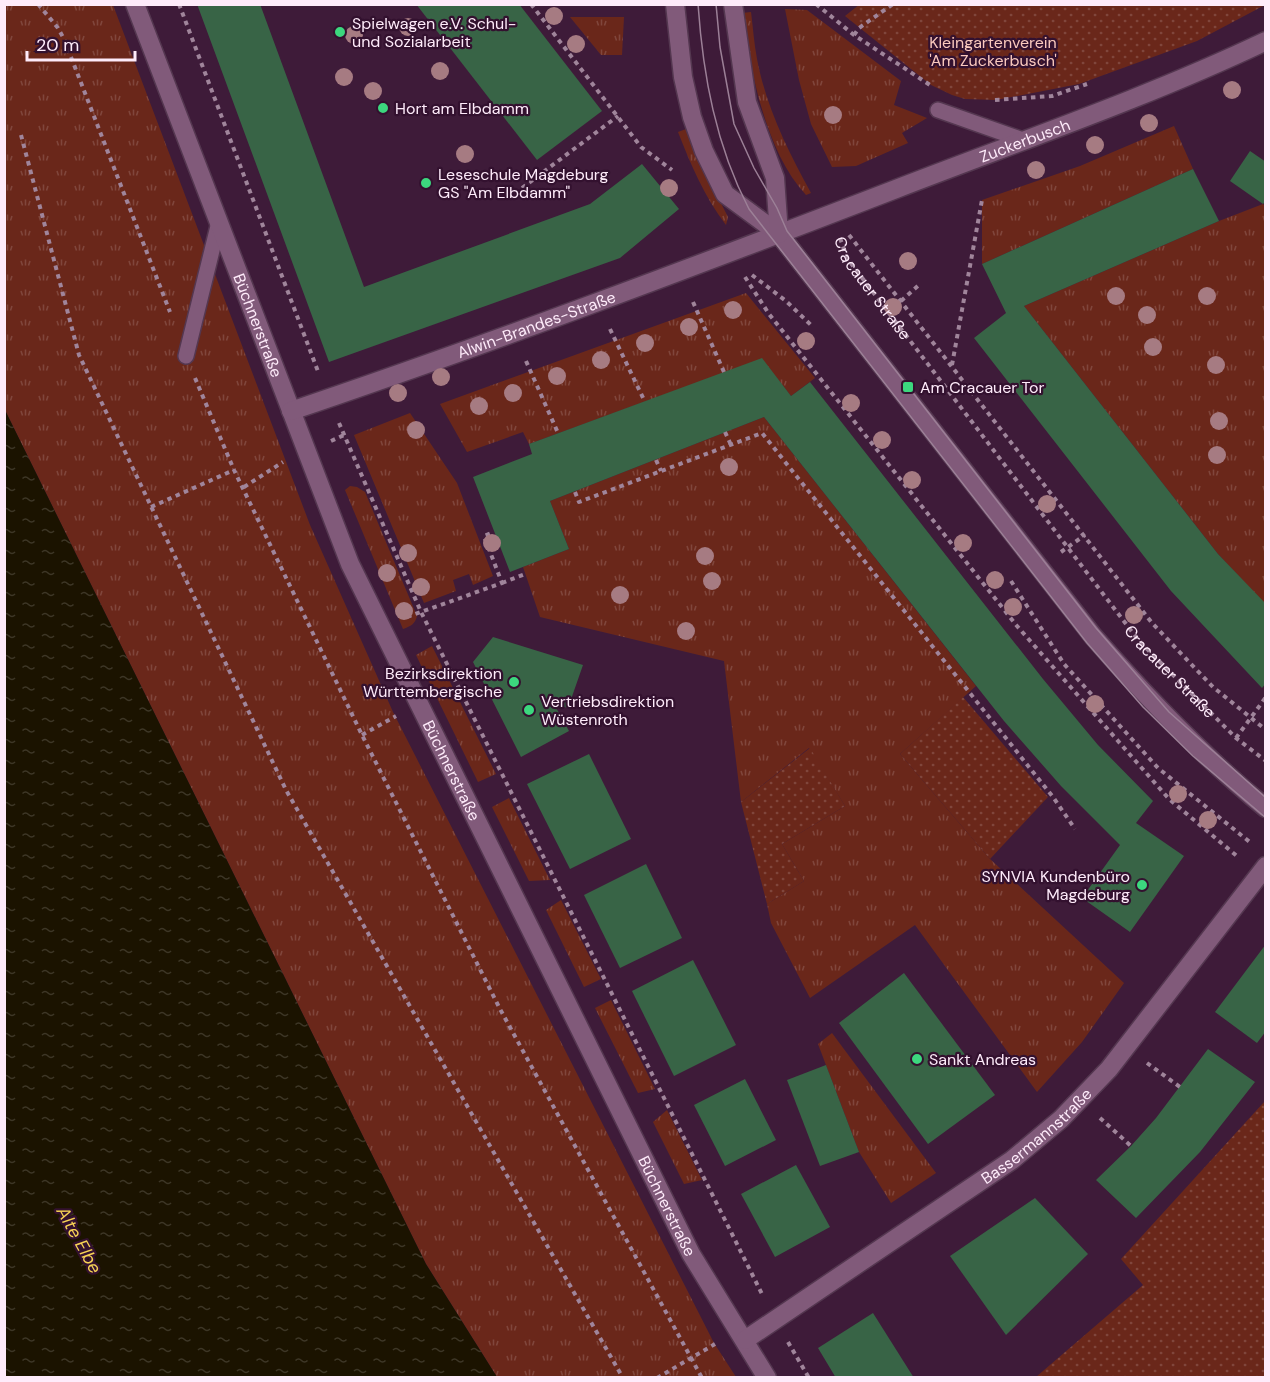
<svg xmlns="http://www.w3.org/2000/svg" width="1270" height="1382" viewBox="0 0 1270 1382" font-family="'DM Sans',sans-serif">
	<defs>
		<pattern id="grass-tufts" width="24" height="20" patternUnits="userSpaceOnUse" patternTransform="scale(1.5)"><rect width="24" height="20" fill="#6a271a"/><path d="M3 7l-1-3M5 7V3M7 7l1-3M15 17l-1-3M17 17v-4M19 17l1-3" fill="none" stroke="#80463c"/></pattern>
		<pattern id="park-dots" width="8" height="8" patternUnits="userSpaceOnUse" patternTransform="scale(1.5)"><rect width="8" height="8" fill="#6a271a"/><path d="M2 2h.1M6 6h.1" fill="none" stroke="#80463c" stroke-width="1.8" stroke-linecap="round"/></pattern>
		<pattern id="water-ripples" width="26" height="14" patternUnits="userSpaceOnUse" patternTransform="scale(1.5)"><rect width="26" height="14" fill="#1b1300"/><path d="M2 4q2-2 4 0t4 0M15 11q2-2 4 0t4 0" fill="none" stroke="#3d3626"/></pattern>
	</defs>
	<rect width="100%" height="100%" fill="#3e1b39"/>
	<!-- grass -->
	<g fill="url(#grass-tufts)">
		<polygon points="5,5 113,5 310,525 393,712 714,1343 736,1377 497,1377 426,1264 5,410"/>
		<polygon points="785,9 807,10 901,81 894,105 927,118 902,133 908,143 856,166 832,167 811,124 799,80"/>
		<path d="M751,12C753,28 754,43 757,59C766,107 788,151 811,193L806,195C765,151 751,71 742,13Z"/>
		<polygon points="570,17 624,17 622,55 601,55"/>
		<polygon points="1174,126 1193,169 982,264 982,200 1080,166"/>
		<path d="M686,129L697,156L728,217L726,225C704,196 691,165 678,132Z"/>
		<polygon points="1263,204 1265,206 1265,604 1218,554 1024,306 1219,221"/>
		<polygon points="746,293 815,378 791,396 762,359 529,444 523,432 467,452 440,404"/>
		<polygon points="410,413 457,483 493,576 473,585 469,574 453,580 456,591 424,603 354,435"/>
		<polygon points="764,417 976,686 900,754 990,859 1124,983 1082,1042 1037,1092 915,925 810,998 771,923 767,904 804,881 782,844 845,806 809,748 741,802 724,661 540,617 523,567 569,549 550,501"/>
		<path d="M350,486L357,487L365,492L417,616C415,624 411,626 403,629L345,490Z"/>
		<polygon points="432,646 496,774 478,782 416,655"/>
		<polygon points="509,798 550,880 529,881 492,807"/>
		<polygon points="561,900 601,979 584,987 546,910"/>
		<polygon points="611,1000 655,1089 638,1093 595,1008"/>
		<polygon points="832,1033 936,1173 891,1203 859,1152 818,1044"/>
		<polygon points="667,1110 702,1180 684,1184 653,1122"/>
	</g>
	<!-- park -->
	<g fill="url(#park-dots)">
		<polygon points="860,4 1265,4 1265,5 1197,41 1079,84 996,100 965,99 952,95 931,85 845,16"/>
		<polygon points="963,697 1048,797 990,859 900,754"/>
		<polygon points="810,748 845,806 782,844 804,881 767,904 741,802"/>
		<polygon points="1265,1101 1265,1377 1036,1377 1143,1285 1121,1259"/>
	</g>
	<!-- water -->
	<polygon fill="url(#water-ripples)" points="5,410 426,1264 497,1377 5,1377"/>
	<!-- building -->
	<g fill="#386446">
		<polygon points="197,4 260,4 364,287 590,204 642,164 679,209 620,258 329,362"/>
		<polygon points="416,4 519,4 602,111 537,160"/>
		<polygon points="1250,151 1266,162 1266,201 1263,204 1230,181"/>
		<polygon points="1193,169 1219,221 1024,306 1218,554 1266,604 1266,683 1262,688 1171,591 974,338 1006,313 982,264"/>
		<polygon points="762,358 791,396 810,382 1043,679 1098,745 1153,801 1136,823 1184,856 1130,932 1082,898 1120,845 1061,786 1004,721 764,417 550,501 569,549 510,572 473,477 532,454 529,444"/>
		<polygon points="493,637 583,665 568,708 554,704 569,731 521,757 473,662"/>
		<polygon points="589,754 631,839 570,869 527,784"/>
		<polygon points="646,864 682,938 620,968 584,895"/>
		<polygon points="1266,944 1266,1031 1257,1043 1215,1012"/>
		<polygon points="693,960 736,1045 674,1076 632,991"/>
		<polygon points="904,973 995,1095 928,1144 839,1023"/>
		<polygon points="1208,1049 1255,1082 1200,1152 1136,1218 1096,1180 1131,1146 1156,1118"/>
		<polygon points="826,1065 859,1152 820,1166 787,1080"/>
		<polygon points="745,1079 776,1140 725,1166 694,1105"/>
		<polygon points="796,1165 830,1227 775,1257 741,1194"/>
		<polygon points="1035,1198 1088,1254 1006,1335 950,1256"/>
		<polygon points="873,1313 914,1378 836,1378 818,1348"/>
	</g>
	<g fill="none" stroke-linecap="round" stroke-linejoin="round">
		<defs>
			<g id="lane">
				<polyline points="938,110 1023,140"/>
				<polyline points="186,356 219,222"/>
			</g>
			<g id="street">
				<path id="s2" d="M135,4L350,564L691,1254L767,1378"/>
				<path id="s3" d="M291,411C495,342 696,266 896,189C1020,141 1146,98 1266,41"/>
				<path id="s4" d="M745,1340L1012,1160L1061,1119L1109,1069L1266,866"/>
			</g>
			<g id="secondary">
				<path d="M675,4L683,77L692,117L704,151L725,194L779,234L1093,636C1147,698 1202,756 1266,808"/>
				<polyline points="733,4 747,102 775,178 779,234"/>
			</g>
		</defs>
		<!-- lane casing -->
		<use href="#lane" stroke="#543750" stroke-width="18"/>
		<!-- street casing -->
		<use href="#street" stroke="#543750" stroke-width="21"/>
		<!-- secondary casing -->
		<use href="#secondary" stroke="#543750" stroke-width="21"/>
		<!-- path -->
		<g stroke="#a0859b" stroke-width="4" stroke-dasharray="4.5 4.5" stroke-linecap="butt">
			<polyline points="38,4 58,28 64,39 170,312"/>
			<polyline points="179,4 319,374"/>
			<polyline points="531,4 641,147 672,170"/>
			<polyline points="816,4 854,35 930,85"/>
			<polyline points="854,35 859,28 893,4"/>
			<polyline points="995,100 1052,96 1087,84"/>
			<polyline points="21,135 79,355 286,790 623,1378"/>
			<polyline points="522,188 618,116"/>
			<polyline points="849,235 1152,623 1213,687 1266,730"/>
			<path id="s1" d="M840,238L847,258L1139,641L1236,738L1266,761"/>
			<polyline points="752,275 786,301 812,326"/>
			<polyline points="745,277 769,314 1017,626 1169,799 1238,857"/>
			<polyline points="901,301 920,284"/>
			<polyline points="693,302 724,372"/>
			<polyline points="610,329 645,402"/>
			<polyline points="526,361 558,433"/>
			<polyline points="952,365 982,200"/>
			<polyline points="195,378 234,470 362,735 500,1009 702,1378"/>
			<polyline points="339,423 421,612 763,1296"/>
			<polyline points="725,432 731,445"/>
			<polyline points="331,441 344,435"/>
			<polyline points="656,460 661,471"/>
			<polyline points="244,487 283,462"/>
			<polyline points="575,492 579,502 762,433 1053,797 1075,829"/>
			<polyline points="151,507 234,470"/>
			<polyline points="1061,552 1085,535"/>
			<polyline points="1011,581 1064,664 1158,768 1251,843"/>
			<polyline points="502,583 525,574"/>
			<polyline points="407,617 502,583 484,536 494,532"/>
			<polyline points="362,735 396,716"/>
			<polyline points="1236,738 1266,697"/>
			<polyline points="1147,1063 1180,1087"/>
			<polyline points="1100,1118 1131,1146"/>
			<polyline points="788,1342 809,1378"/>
			<polyline points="657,1378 715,1344"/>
		</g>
		<!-- lane -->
		<use href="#lane" stroke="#815a7a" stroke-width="15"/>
		<!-- street -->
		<use href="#street" stroke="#815a7a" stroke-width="18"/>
		<!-- secondary -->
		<use href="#secondary" stroke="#815a7a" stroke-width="18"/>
		<!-- tram -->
		<g stroke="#9c8097" stroke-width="1.5">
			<path d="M698,4C703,76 716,146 749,209L1087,643L1143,707L1193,756L1266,818"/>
			<polyline points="716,4 720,47 734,124 754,168 777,208 787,231 1096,628 1169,712 1266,798"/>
		</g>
	</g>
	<!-- trees -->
	<g fill="#a67b82">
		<circle cx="554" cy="16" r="9"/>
		<circle cx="408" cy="27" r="9"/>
		<circle cx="354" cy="35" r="9"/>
		<circle cx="576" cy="44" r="9"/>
		<circle cx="440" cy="71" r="9"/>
		<circle cx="344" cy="77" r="9"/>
		<circle cx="1232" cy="90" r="9"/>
		<circle cx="373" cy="91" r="9"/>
		<circle cx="833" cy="115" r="9"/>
		<circle cx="1149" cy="123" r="9"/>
		<circle cx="1095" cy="145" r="9"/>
		<circle cx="465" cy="154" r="9"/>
		<circle cx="1036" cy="170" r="9"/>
		<circle cx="669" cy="188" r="9"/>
		<circle cx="908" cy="261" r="9"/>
		<circle cx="1116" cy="296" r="9"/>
		<circle cx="1207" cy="296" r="9"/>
		<circle cx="893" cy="307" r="9"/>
		<circle cx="733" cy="310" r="9"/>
		<circle cx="1147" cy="315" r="9"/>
		<circle cx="689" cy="327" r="9"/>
		<circle cx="806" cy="341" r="9"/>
		<circle cx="645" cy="343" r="9"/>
		<circle cx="1153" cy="347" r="9"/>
		<circle cx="601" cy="360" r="9"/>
		<circle cx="1216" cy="365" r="9"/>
		<circle cx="557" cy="376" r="9"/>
		<circle cx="441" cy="377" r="9"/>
		<circle cx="398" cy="393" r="9"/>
		<circle cx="513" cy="393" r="9"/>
		<circle cx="851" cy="403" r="9"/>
		<circle cx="479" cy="406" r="9"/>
		<circle cx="1219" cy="421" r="9"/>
		<circle cx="416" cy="430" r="9"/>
		<circle cx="882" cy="440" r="9"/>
		<circle cx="1217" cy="455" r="9"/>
		<circle cx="729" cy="467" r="9"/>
		<circle cx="912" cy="480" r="9"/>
		<circle cx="1047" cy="504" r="9"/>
		<circle cx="492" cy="543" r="9"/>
		<circle cx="963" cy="543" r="9"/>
		<circle cx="408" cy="553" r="9"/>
		<circle cx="705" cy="556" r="9"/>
		<circle cx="387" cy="573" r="9"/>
		<circle cx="995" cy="580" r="9"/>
		<circle cx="712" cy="581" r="9"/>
		<circle cx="421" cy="587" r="9"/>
		<circle cx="620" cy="595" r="9"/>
		<circle cx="1013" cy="607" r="9"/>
		<circle cx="404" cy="611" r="9"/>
		<circle cx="1134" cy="615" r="9"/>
		<circle cx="686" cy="631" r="9"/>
		<circle cx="1095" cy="704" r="9"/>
		<circle cx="1178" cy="794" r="9"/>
		<circle cx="1208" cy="820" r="9"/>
	</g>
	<!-- markers -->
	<g fill="#3cd77e" stroke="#33112f" stroke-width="2">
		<circle cx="340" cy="32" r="6"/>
		<circle cx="383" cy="108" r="6"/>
		<circle cx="426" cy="183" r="6"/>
		<rect x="902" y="381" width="12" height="12" rx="3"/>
		<circle cx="514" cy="682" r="6"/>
		<circle cx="529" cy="710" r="6"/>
		<circle cx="1142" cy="885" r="6"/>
		<circle cx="917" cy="1059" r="6"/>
	</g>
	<g text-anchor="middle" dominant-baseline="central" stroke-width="4.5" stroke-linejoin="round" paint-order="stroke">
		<!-- poi labels -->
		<g font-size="16" fill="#feebfa" stroke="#33112f" text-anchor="start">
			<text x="352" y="23">Spielwagen e.V. Schul-<tspan x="352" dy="18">und Sozialarbeit</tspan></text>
			<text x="395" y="108">Hort am Elbdamm</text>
			<text x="438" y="174">Leseschule Magdeburg<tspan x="438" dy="18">GS "Am Elbdamm"</tspan></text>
			<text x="920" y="387">Am Cracauer Tor</text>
			<text x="502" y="673" text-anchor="end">Bezirksdirektion<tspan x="502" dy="18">Württembergische</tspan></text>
			<text x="541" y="701">Vertriebsdirektion<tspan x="541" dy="18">Wüstenroth</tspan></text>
			<text x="1130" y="876" text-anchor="end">SYNVIA Kundenbüro<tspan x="1130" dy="18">Magdeburg</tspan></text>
			<text x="929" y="1059">Sankt Andreas</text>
		</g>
		<!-- park labels -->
		<g font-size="16" fill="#fbcabe" stroke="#33112f">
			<text x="993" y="42">Kleingartenverein<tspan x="993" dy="18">'Am Zuckerbusch'</tspan></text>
		</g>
		<!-- street labels -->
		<g font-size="16" fill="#feebfa" stroke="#33112f">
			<text stroke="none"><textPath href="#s3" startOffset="782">Zuckerbusch</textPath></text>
			<text stroke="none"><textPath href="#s1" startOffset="60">Cracauer Straße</textPath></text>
			<text stroke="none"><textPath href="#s3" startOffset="260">Alwin-Brandes-Straße</textPath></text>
			<text stroke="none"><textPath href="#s2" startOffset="344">Büchnerstraße</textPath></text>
			<text stroke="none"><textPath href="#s1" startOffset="546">Cracauer Straße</textPath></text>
			<text stroke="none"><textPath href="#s2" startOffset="830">Büchnerstraße</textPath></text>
			<text stroke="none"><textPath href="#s4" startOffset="356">Bassermannstraße</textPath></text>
			<text stroke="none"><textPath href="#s2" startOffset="1316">Büchnerstraße</textPath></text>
		</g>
		<!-- water labels -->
		<g font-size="18" font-style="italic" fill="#f6d254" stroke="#33112f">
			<text transform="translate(79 1240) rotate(61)">Alte Elbe</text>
		</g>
	</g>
	<!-- border -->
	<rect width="1270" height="1382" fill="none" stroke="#feebfa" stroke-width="12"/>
	<!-- scale -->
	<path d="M27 51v9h108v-9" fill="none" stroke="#feebfa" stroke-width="3"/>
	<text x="36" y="51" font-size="18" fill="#feebfa" stroke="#33112f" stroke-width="4.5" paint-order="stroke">20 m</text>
</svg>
